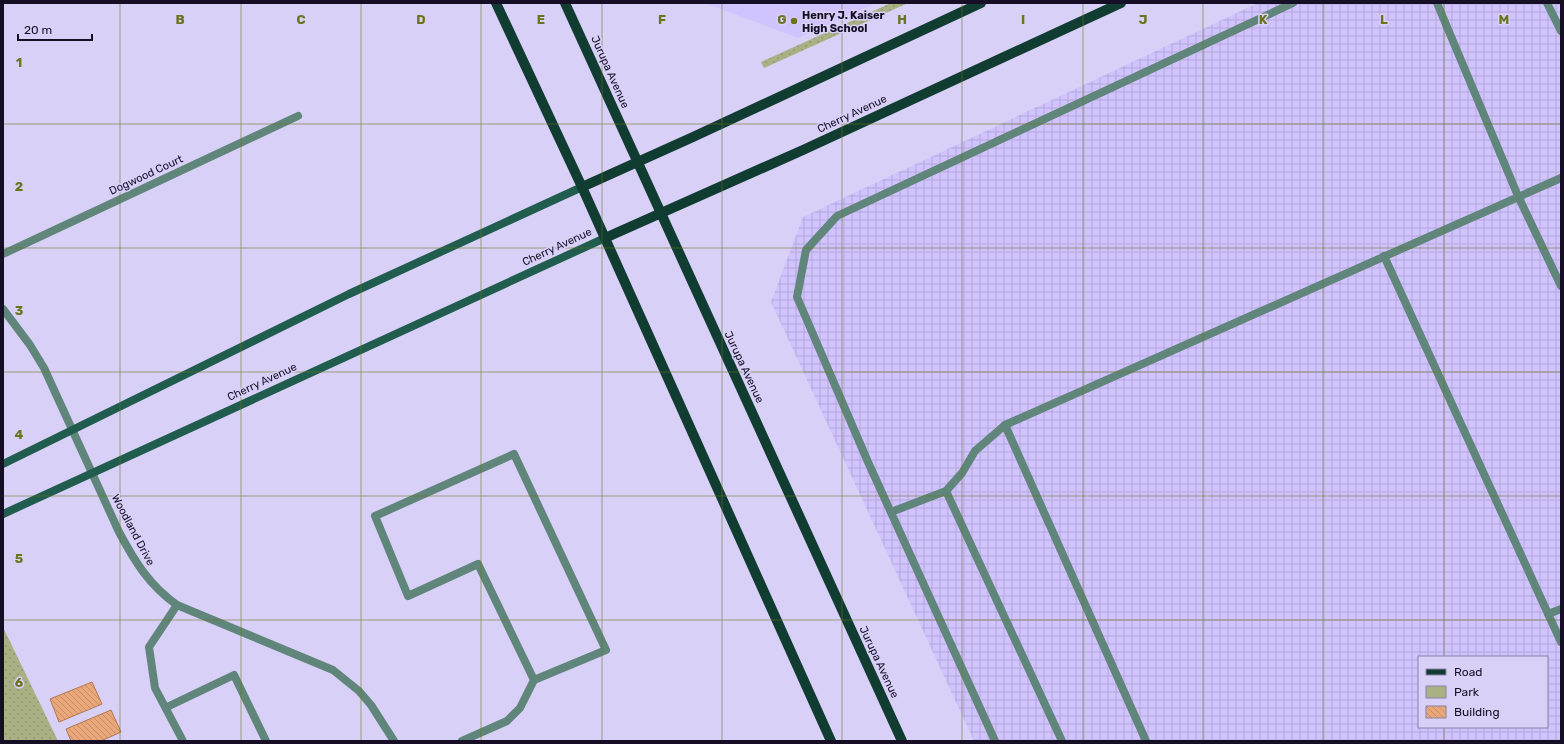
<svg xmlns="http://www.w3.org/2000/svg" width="1564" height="744" viewBox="0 0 1564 744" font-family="Rubik,sans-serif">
	<defs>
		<pattern id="industrial-grid" width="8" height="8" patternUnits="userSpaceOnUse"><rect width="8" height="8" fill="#d1c4fe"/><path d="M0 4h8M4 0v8" fill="none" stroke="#b3a7da"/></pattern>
		<pattern id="green-dots" width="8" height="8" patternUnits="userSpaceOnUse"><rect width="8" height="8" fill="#a9b083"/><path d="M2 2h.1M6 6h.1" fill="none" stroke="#919671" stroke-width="1.8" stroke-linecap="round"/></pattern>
		<pattern id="building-back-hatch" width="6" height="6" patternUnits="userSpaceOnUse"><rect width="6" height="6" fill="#e9a77a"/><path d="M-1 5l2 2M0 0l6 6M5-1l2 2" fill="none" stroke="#c78f69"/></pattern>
	</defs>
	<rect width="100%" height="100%" fill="#d8d0f7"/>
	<!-- built -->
	<polygon fill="#d1c4fe" points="705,3 876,3 798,38"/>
	<!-- industrial -->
	<path fill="url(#industrial-grid)" fill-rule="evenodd" d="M1258,3H1561V741H974L771,302L803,217ZM1419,657H1547V727H1419Z"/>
	<!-- green -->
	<g fill="url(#green-dots)">
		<polygon points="891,3 908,3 764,68 761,62"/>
		<polygon points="3,627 58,741 3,741"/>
	</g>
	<!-- building -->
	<g fill="url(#building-back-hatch)" stroke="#b17750">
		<polygon points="92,682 102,704 59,722 50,699"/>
		<polygon points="111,710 121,732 101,741 71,741 66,729"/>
	</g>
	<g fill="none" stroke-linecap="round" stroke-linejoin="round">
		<!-- lane -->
		<g stroke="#60857a" stroke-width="8">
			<polyline points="1437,3 1518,196 1561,286"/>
			<polyline points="1547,3 1561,31"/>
			<polyline points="1384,256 1561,642"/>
			<polyline points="1005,425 1146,741"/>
			<polyline points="946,491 1062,741"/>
			<polyline points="891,512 946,491 962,473 975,451 1005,425 1561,178"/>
			<polyline points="177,605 149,647 155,688 183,741"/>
			<polyline points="1548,614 1561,609"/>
			<polyline points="167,707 234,675 266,741"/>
			<polyline points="462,741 507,721 520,708 534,680 606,650 514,454 375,516 408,596 478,564 534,680"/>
			<polyline points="995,741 868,462 797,297 806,250 837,216 1293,3"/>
		</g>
		<!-- street -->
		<g stroke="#60857a" stroke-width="8">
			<polyline points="3,254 298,116"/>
			<path d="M3,309L30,345L44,368L119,532C135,562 149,585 177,605L333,670L359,691L371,705L394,741"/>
		</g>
		<!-- secondary -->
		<g stroke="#205d4f" stroke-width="8">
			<polyline points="3,464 349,294 582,187"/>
			<polyline points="3,514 605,238"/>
		</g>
		<!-- primary -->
		<g stroke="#113c32" stroke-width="10">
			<polyline points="496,3 582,187 831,741"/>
			<polyline points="565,3 902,741"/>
			<polyline points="582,187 693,137 981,3"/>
			<polyline points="605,238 803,150 1121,3"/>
		</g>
	</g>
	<!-- grid -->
	<path fill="none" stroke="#6b731c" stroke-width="1" stroke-opacity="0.55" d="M120,3V741M241,3V741M361,3V741M481,3V741M602,3V741M722,3V741M842,3V741M962,3V741M1083,3V741M1203,3V741M1323,3V741M1444,3V657M3,124H1561M3,248H1561M3,372H1561M3,496H1561M3,620H1561M1444,727V741"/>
	<!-- markers -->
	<circle fill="#6b731c" stroke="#d8d0f7" stroke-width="1.5" cx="794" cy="21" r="4"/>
	<g text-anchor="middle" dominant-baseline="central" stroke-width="3" stroke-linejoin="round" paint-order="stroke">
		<!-- poi labels -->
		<g font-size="11" font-weight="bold" fill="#150e25" stroke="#d8d0f7" text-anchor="start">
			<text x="802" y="15">Henry J. Kaiser<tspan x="802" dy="13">High School</tspan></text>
		</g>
		<!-- street labels -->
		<g font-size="11" fill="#150e25" stroke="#d8d0f7">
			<text transform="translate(610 72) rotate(66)">Jurupa Avenue</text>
			<text transform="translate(852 114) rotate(-25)">Cherry Avenue</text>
			<text transform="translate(146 175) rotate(-25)">Dogwood Court</text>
			<text transform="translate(557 247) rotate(-25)">Cherry Avenue</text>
			<text transform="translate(744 367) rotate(65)">Jurupa Avenue</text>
			<text transform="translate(262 382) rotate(-25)">Cherry Avenue</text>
			<text transform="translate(133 530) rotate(62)">Woodland Drive</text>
			<text transform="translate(879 662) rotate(65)">Jurupa Avenue</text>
		</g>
	</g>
	<g font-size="13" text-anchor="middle" font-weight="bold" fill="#6b731c" stroke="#d8d0f7" stroke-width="3" stroke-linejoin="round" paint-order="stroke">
		<text x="180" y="24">B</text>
		<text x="301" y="24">C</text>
		<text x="421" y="24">D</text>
		<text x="541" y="24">E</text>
		<text x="662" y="24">F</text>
		<text x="782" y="24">G</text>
		<text x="902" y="24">H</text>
		<text x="1023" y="24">I</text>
		<text x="1143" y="24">J</text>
		<text x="1263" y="24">K</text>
		<text x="1384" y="24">L</text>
		<text x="1504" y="24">M</text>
		<text x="19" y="67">1</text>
		<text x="19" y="191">2</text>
		<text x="19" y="315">3</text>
		<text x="19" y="439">4</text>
		<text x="19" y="563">5</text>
		<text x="19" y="687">6</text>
	</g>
	<!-- border -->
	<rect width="1564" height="744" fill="none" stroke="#150e25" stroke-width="8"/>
	<!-- legend -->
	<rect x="1418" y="656" width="130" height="72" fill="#d8d0f7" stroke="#8a82a3"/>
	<rect x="1426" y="669" width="20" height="6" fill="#113c32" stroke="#8a82a3"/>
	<text x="1454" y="676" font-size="12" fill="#150e25">Road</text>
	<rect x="1426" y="686" width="20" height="12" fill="#a9b083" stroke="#8a82a3"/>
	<text x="1454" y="696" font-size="12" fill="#150e25">Park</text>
	<rect x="1426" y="706" width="20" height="12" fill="url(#building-back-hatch)" stroke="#8a82a3"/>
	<text x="1454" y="716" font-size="12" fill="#150e25">Building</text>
	<!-- scale -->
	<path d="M18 34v6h74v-6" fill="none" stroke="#150e25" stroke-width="2"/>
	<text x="24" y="34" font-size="12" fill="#150e25" stroke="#d8d0f7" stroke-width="3" paint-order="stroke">20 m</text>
</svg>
